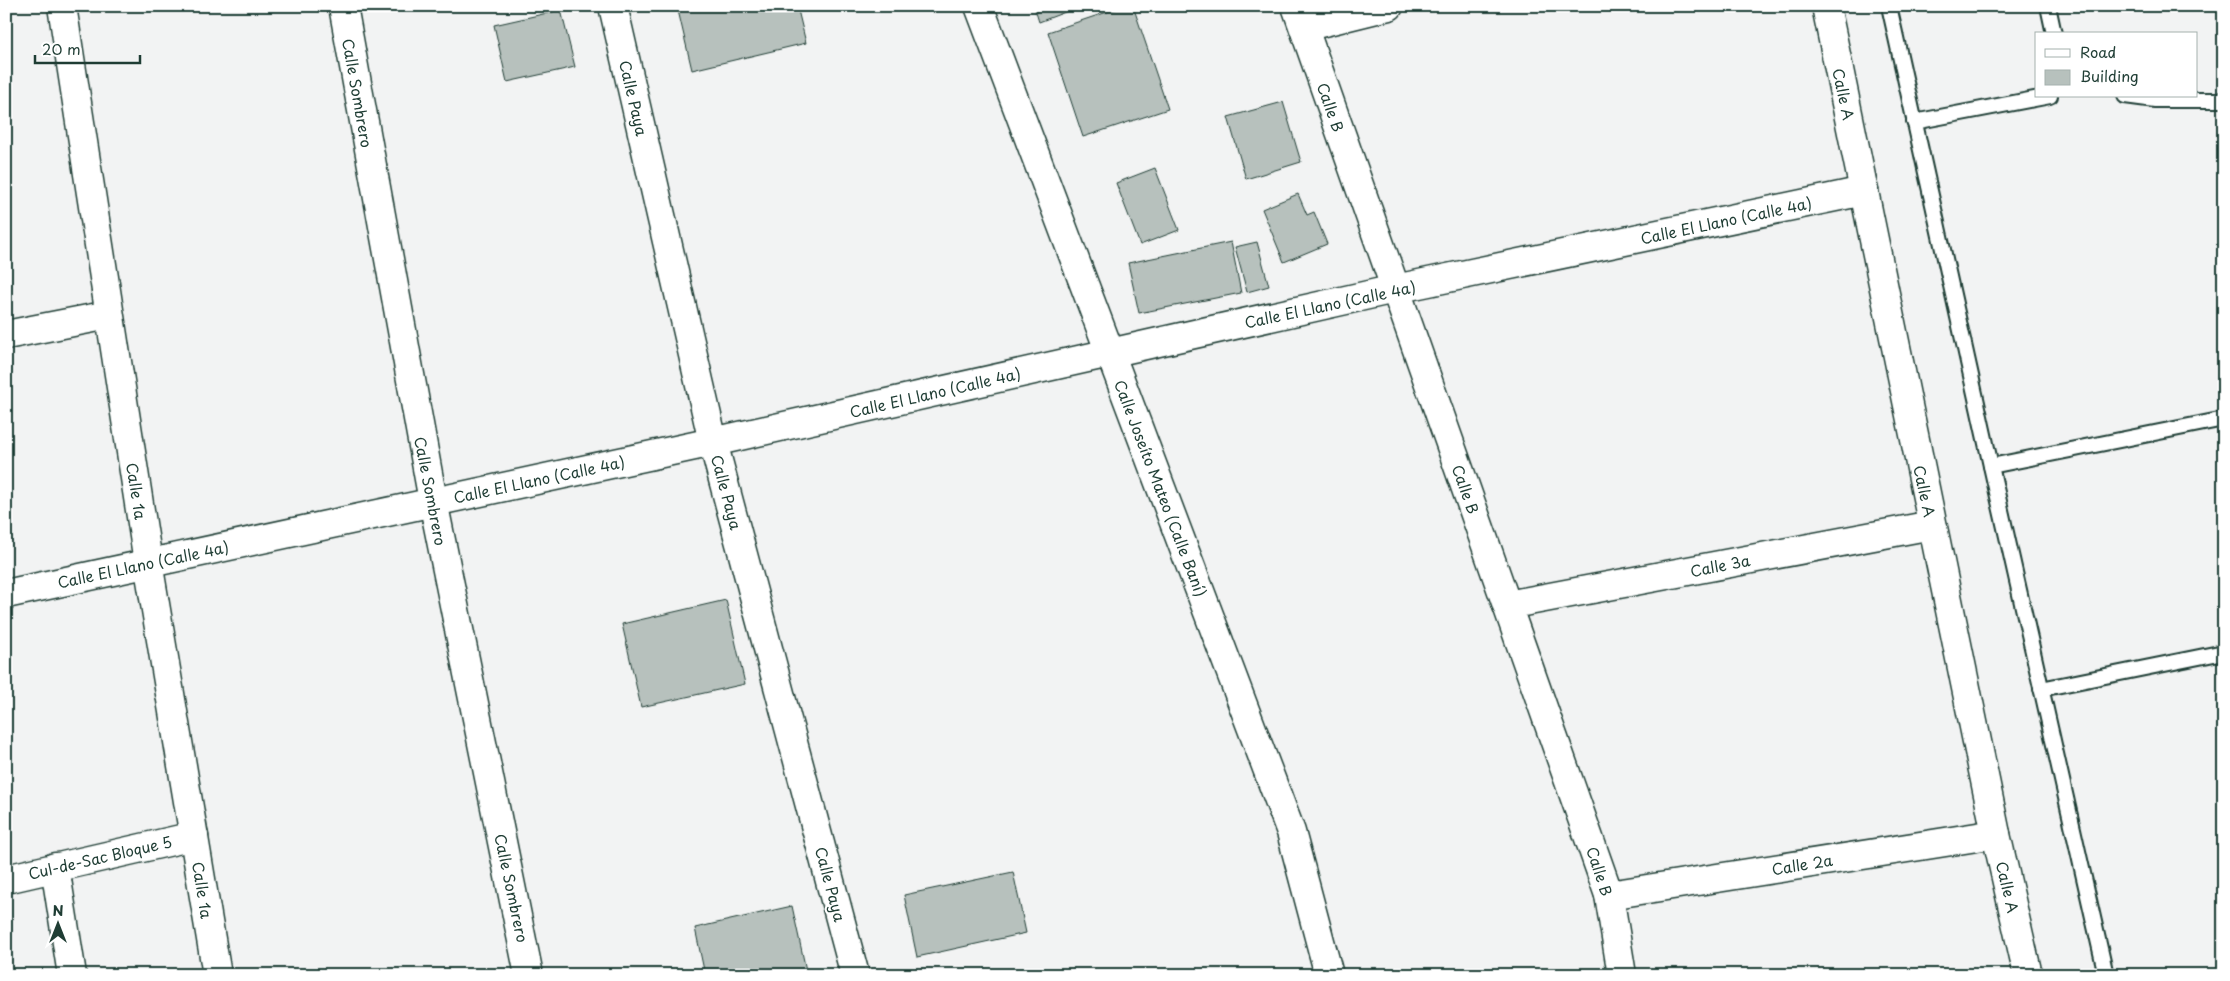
<svg xmlns="http://www.w3.org/2000/svg" width="2230" height="981" viewBox="0 0 2230 981" font-family="'Playpen Sans',sans-serif">
	<rect width="100%" height="100%" fill="#f2f3f3"/>
	<filter id="ink" filterUnits="userSpaceOnUse"><feTurbulence type="fractalNoise" baseFrequency=".02" numOctaves="2"/><feDisplacementMap in="SourceGraphic" scale="10" xChannelSelector="R" yChannelSelector="G"/><feConvolveMatrix kernelMatrix="1 2 1 2 8 2 1 2 1" color-interpolation-filters="sRGB"/></filter>
	<g filter="url(#ink)">
		<!-- building -->
		<g fill="#b7c1bd" stroke="#1f3d34">
			<polygon points="677,6 797,6 806,43 692,70"/>
			<polygon points="1034,6 1081,6 1039,22"/>
			<polygon points="1125,6 1133,6 1168,109 1083,137 1048,32"/>
			<polygon points="561,10 575,67 507,82 494,25"/>
			<polygon points="1283,102 1301,162 1246,179 1228,117"/>
			<polygon points="1155,168 1179,230 1140,245 1116,183"/>
			<polygon points="1298,194 1307,215 1314,212 1327,244 1284,262 1262,209"/>
			<polygon points="1231,242 1241,293 1139,313 1128,263"/>
			<polygon points="1257,242 1269,286 1247,292 1235,247"/>
			<polygon points="726,600 745,684 641,707 622,624"/>
			<polygon points="1013,872 1026,933 917,957 904,895"/>
			<polygon points="792,906 807,975 705,975 695,928"/>
		</g>
		<g fill="none" stroke-linecap="round" stroke-linejoin="round">
			<defs>
				<g id="lane">
					<polyline points="1889,6 1991,466 2106,975"/>
					<polyline points="2048,6 2054,34"/>
					<polyline points="2125,96 2155,100 2224,100"/>
					<polyline points="1914,122 2050,96"/>
					<polyline points="1991,466 2224,419"/>
					<polyline points="2041,689 2224,652"/>
				</g>
				<g id="street">
					<polyline points="62,6 148,562 217,975"/>
					<polyline points="343,6 433,501 529,975"/>
					<polyline points="613,6 713,442 855,975"/>
					<polyline points="979,6 1291,832 1329,975"/>
					<polyline points="1296,6 1609,895 1622,975"/>
					<polyline points="1826,6 1996,834 2028,975"/>
					<polyline points="1304,27 1389,6"/>
					<polyline points="6,335 109,315"/>
					<polyline points="6,594 713,442 1395,289 1864,191"/>
					<polyline points="1507,605 1932,525"/>
					<polyline points="55,867 72,975"/>
					<polyline points="6,879 194,836"/>
					<polyline points="1609,895 1996,834"/>
				</g>
			</defs>
			<!-- lane casing -->
			<use href="#lane" stroke="#1f3d34" stroke-width="18"/>
			<!-- street casing -->
			<use href="#street" stroke="#1f3d34" stroke-width="31"/>
			<!-- lane -->
			<use href="#lane" stroke="#fff" stroke-width="14"/>
			<!-- street -->
			<use href="#street" stroke="#fff" stroke-width="28"/>
		</g>
	</g>
	<g text-anchor="middle" dominant-baseline="central" stroke-width="4" stroke-linejoin="round" paint-order="stroke">
		<!-- street labels -->
		<g font-size="15" fill="#1f3d34" stroke="#fff">
			<text transform="translate(358 93) rotate(80)">Calle Sombrero</text>
			<text transform="translate(1844 94) rotate(78)">Calle A</text>
			<text transform="translate(634 98) rotate(77)">Calle Paya</text>
			<text transform="translate(1331 107) rotate(71)">Calle B</text>
			<text transform="translate(1726 220) rotate(-12)">Calle El Llano (Calle 4a)</text>
			<text transform="translate(1330 304) rotate(-12)">Calle El Llano (Calle 4a)</text>
			<text transform="translate(935 392) rotate(-13)">Calle El Llano (Calle 4a)</text>
			<text transform="translate(539 479) rotate(-12)">Calle El Llano (Calle 4a)</text>
			<text transform="translate(1161 488) rotate(69)">Calle Joseíto Mateo (Calle Baní)</text>
			<text transform="translate(1466 489) rotate(71)">Calle B</text>
			<text transform="translate(137 491) rotate(81)">Calle 1a</text>
			<text transform="translate(431 491) rotate(79)">Calle Sombrero</text>
			<text transform="translate(1925 491) rotate(78)">Calle A</text>
			<text transform="translate(727 492) rotate(75)">Calle Paya</text>
			<text transform="translate(143 564) rotate(-12)">Calle El Llano (Calle 4a)</text>
			<text transform="translate(1720 565) rotate(-11)">Calle 3a</text>
			<text transform="translate(100 857) rotate(-13)">Cul-de-Sac Bloque 5</text>
			<text transform="translate(1802 864) rotate(-9)">Calle 2a</text>
			<text transform="translate(1600 871) rotate(72)">Calle B</text>
			<text transform="translate(831 884) rotate(75)">Calle Paya</text>
			<text transform="translate(2008 887) rotate(77)">Calle A</text>
			<text transform="translate(512 888) rotate(78)">Calle Sombrero</text>
			<text transform="translate(203 890) rotate(81)">Calle 1a</text>
		</g>
	</g>
	<!-- margin -->
	<rect width="2230" height="981" fill="none" stroke="#fff" stroke-width="25"/>
	<rect x="12" y="12" width="2205" height="956" fill="none" stroke="#1f3d34" stroke-width="2" filter="url(#ink)"/>
	<!-- legend -->
	<rect x="2035" y="32" width="162" height="65" fill="#ffffff" stroke="#a5b1ae"/>
	<rect x="2045" y="49" width="25" height="8" fill="#ffffff" stroke="#a5b1ae"/>
	<text x="2080" y="58" font-size="15" fill="#1f3d34">Road</text>
	<rect x="2045" y="70" width="25" height="15" fill="#b7c1bd" stroke="#a5b1ae"/>
	<text x="2080" y="82" font-size="15" fill="#1f3d34">Building</text>
	<!-- north arrow -->
	<g transform="translate(58 924)" stroke="#ffffff" stroke-width="4" paint-order="stroke">
	<path d="M0-4L9 19L0 12L-9 19Z" fill="#1f3d34"/>
	<text y="-8" font-size="14" font-weight="bold" text-anchor="middle" fill="#1f3d34">N</text>
	</g>
	<!-- scale -->
	<path d="M35 55v8h105v-8" fill="none" stroke="#1f3d34" stroke-width="2.5"/>
	<text x="42" y="55" font-size="15" fill="#1f3d34" stroke="#ffffff" stroke-width="4" paint-order="stroke">20 m</text>
</svg>
